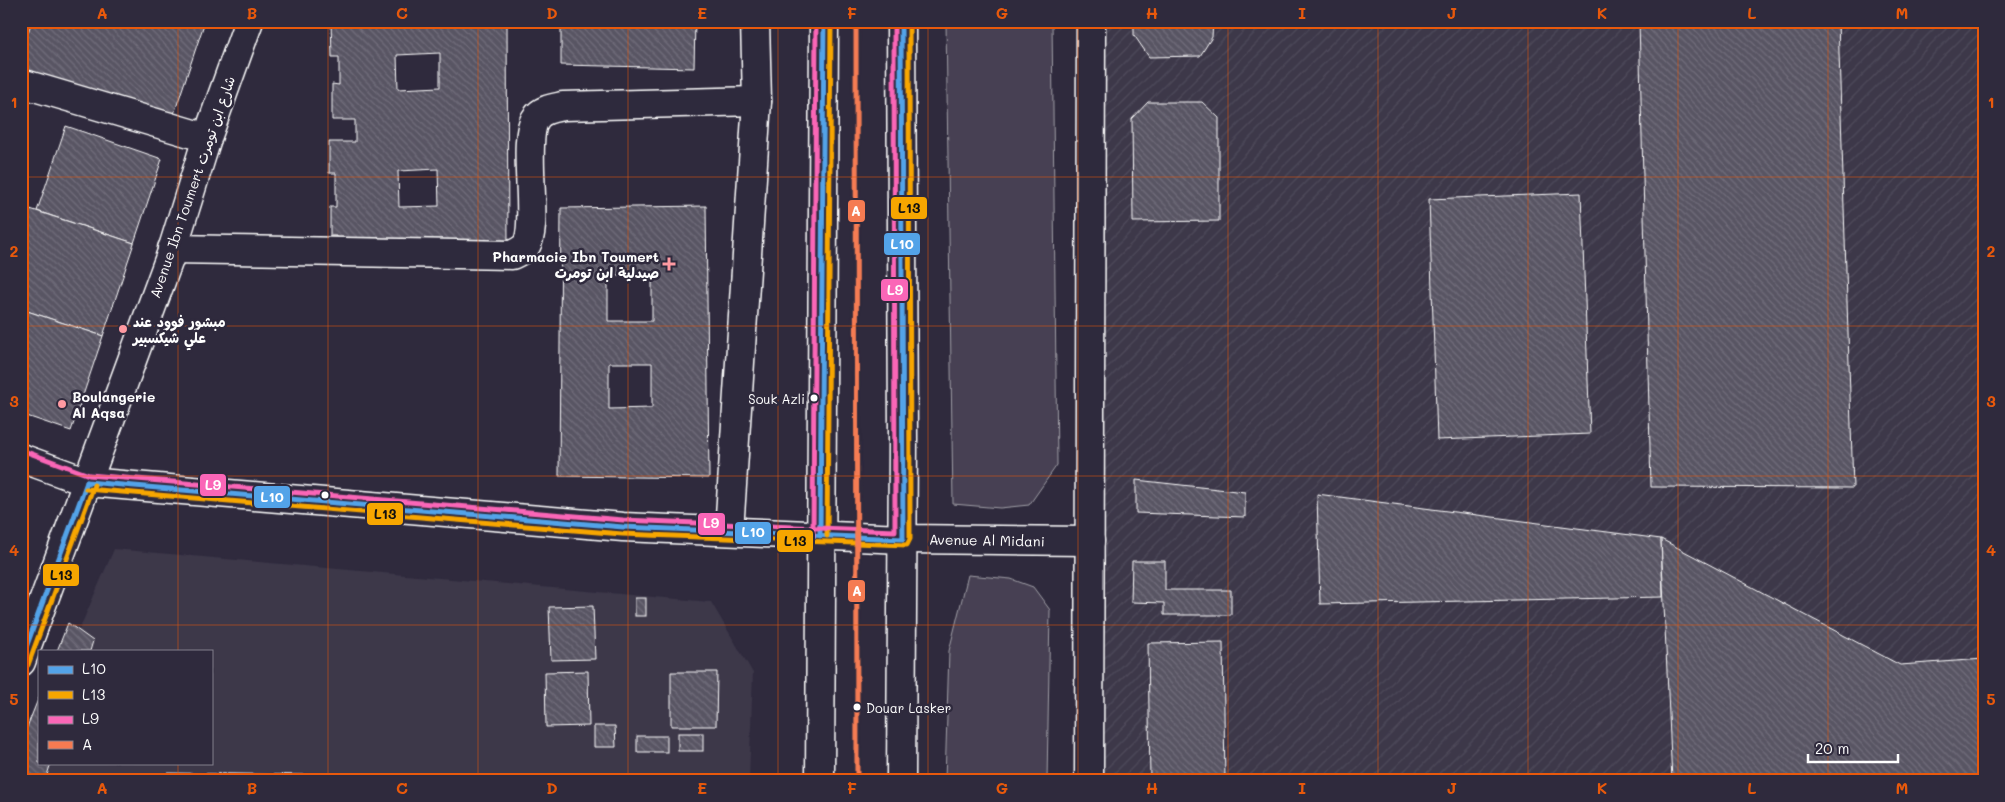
<svg xmlns="http://www.w3.org/2000/svg" width="2005" height="802" viewBox="0 0 2005 802" font-family="Mali,'Playpen Sans Arabic',sans-serif">
	<defs>
		<pattern id="industrial-furrows" width="10" height="10" patternUnits="userSpaceOnUse" patternTransform="scale(1.25)"><rect width="10" height="10" fill="#3c3749"/><path d="M-1 1l2-2M0 10L10 0M9 11l2-2" fill="none" stroke="#504b5b"/></pattern>
		<pattern id="building-back-hatch" width="6" height="6" patternUnits="userSpaceOnUse" patternTransform="scale(1.25)"><rect width="6" height="6" fill="#595564"/><path d="M-1 5l2 2M0 0l6 6M5-1l2 2" fill="none" stroke="#726e7b"/></pattern>
	</defs>
	<rect width="100%" height="100%" fill="#2f2a3d"/>
	<filter id="ink" filterUnits="userSpaceOnUse"><feTurbulence type="fractalNoise" baseFrequency=".02" numOctaves="2"/><feDisplacementMap in="SourceGraphic" scale="10" xChannelSelector="R" yChannelSelector="G"/><feConvolveMatrix kernelMatrix="1 2 1 2 8 2 1 2 1" color-interpolation-filters="sRGB"/></filter>
	<g filter="url(#ink)">
		<!-- built -->
		<polygon fill="#3c3749" points="114,549 711,602 753,673 749,781 21,781 39,763 211,763 211,651 70,651"/>
		<!-- industrial -->
		<polygon fill="url(#industrial-furrows)" points="1104,21 1984,21 1984,781 1099,781"/>
		<!-- green -->
		<g fill="#464152" stroke="#a2a0a8">
			<polygon points="946,21 1052,21 1057,465 1029,505 1000,508 953,504"/>
			<polygon points="968,575 1011,579 1033,587 1050,610 1047,781 945,781 949,651"/>
		</g>
		<!-- building -->
		<g fill="url(#building-back-hatch)" stroke="#fff" fill-rule="evenodd">
			<polygon points="32,21 205,21 171,123 21,72 21,52"/>
			<path d="M331,21H507L508,247L336,246V236H330V207H336V173H329V142H355V120H332V84L339,85V57H332ZM440,53V87L398,89L397,55ZM438,169L439,206L399,207L398,171Z"/>
			<polygon points="561,21 695,21 694,68 561,65"/>
			<polygon points="1134,21 1213,21 1212,37 1200,56 1149,57 1134,35"/>
			<polygon points="1639,21 1838,21 1853,488 1651,487"/>
			<polygon points="1148,102 1202,102 1219,118 1219,221 1133,222 1132,119"/>
			<polygon points="66,126 162,159 134,243 37,211"/>
			<polygon points="1581,193 1590,434 1437,440 1429,199"/>
			<polygon points="21,206 134,243 103,336 21,309"/>
			<path d="M706,206L709,478L559,476L561,208ZM608,275H652V321H608ZM609,363H652V408L609,409Z"/>
			<polygon points="21,309 103,336 71,431 21,414"/>
			<polygon points="1136,480 1245,492 1245,517 1136,513"/>
			<polygon points="1317,494 1661,539 1663,597 1320,604"/>
			<polygon points="1661,539 1900,665 1984,659 1984,781 1672,781"/>
			<polygon points="1132,561 1165,561 1165,590 1231,590 1231,615 1164,615 1164,603 1131,602"/>
			<rect x="635" y="598" width="11" height="18"/>
			<polygon points="593,606 595,659 551,660 549,607"/>
			<polygon points="68,623 93,641 90,651 57,651"/>
			<polygon points="1223,642 1225,781 1150,781 1148,643"/>
			<polygon points="588,671 589,726 546,727 545,672"/>
			<polygon points="671,672 717,672 716,726 671,726"/>
			<polygon points="39,697 39,763 51,763 45,781 21,781 21,742"/>
			<polygon points="594,726 615,726 616,747 594,747"/>
			<rect x="678" y="733" width="25" height="18"/>
			<rect x="637" y="736" width="30" height="16"/>
			<polygon points="167,773 307,775 307,781 167,781"/>
		</g>
		<g fill="none" stroke-linecap="round" stroke-linejoin="round">
			<defs>
				<g id="minor">
					<polyline points="21,83 207,138"/>
					<path d="M172,249L512,255C516,253 522,250 525,247C541,228 520,140 536,118C542,109 554,108 563,106L757,101"/>
					<polyline points="21,458 87,482 623,527 903,539 1090,541"/>
					<polyline points="729,531 757,101 755,21"/>
					<polyline points="21,662 171,254 207,138 249,21"/>
					<polyline points="1089,781 1091,21"/>
				</g>
				<g id="major">
					<polyline points="820,781 824,21"/>
					<polyline points="901,781 903,439 901,21"/>
				</g>
			</defs>
			<!-- minor casing -->
			<use href="#minor" stroke="#fff" stroke-width="31"/>
			<!-- major casing -->
			<use href="#major" stroke="#fff" stroke-width="31"/>
			<!-- minor -->
			<use href="#minor" stroke="#2f2a3d" stroke-width="28"/>
			<!-- major -->
			<use href="#major" stroke="#2f2a3d" stroke-width="28"/>
			<defs>
				<g id="bus-1">
					<polyline points="87,482 623,527 903,539 901,21"/>
					<polyline points="820,536 824,21"/>
					<polyline points="21,661 87,482"/>
				</g>
				<g id="bus-2">
					<polyline points="86,489 622,534 907,545 910,539 909,21"/>
					<polyline points="827,536 831,21"/>
					<polyline points="28,665 94,485"/>
				</g>
				<g id="bus-3">
					<polyline points="24,451 89,475 623,520 895,531 894,21"/>
					<polyline points="813,536 816,21"/>
				</g>
				<polyline id="bus-4" points="856,21 857,781"/>
			</defs>
			<!-- bus-1 casing -->
			<use href="#bus-1" stroke="#2f2a3d" stroke-width="9"/>
			<!-- bus-2 casing -->
			<use href="#bus-2" stroke="#2f2a3d" stroke-width="9"/>
			<!-- bus-3 casing -->
			<use href="#bus-3" stroke="#2f2a3d" stroke-width="9"/>
			<!-- bus-4 casing -->
			<use href="#bus-4" stroke="#2f2a3d" stroke-width="9"/>
			<!-- bus-1 -->
			<use href="#bus-1" stroke="#53a3e8" stroke-width="5"/>
			<!-- bus-2 -->
			<use href="#bus-2" stroke="#f7a600" stroke-width="5"/>
			<!-- bus-3 -->
			<use href="#bus-3" stroke="#fa66b7" stroke-width="5"/>
			<!-- bus-4 -->
			<use href="#bus-4" stroke="#f57b52" stroke-width="5"/>
		</g>
	</g>
	<!-- grid -->
	<path fill="none" stroke="#e8590c" stroke-width="1" stroke-opacity="0.55" d="M178,21V651M328,21V781M478,21V781M628,21V781M778,21V781M928,21V781M1078,21V781M1228,21V781M1378,21V781M1528,21V781M1678,21V781M1828,21V781M21,177H1984M21,326H1984M21,476H1984M21,625H1984M178,763V781"/>
	<!-- markers -->
	<g fill="#ff9aa2" stroke="#2f2a3d" stroke-width="2">
		<path d="M666.5 256.5h5v5h5v5h-5v5h-5v-5h-5v-5h5z"/>
		<circle cx="123" cy="329" r="5"/>
		<circle cx="62" cy="404" r="5"/>
	</g>
	<g fill="#fff" stroke="#2f2a3d" stroke-width="2">
		<circle cx="814" cy="398" r="4.5"/>
		<circle cx="325" cy="495" r="4.5"/>
		<circle cx="857" cy="707" r="4.5"/>
	</g>
	<g text-anchor="middle" dominant-baseline="central" stroke-width="5" stroke-linejoin="round" paint-order="stroke">
		<!-- bus labels -->
		<g font-size="13" fill="#fff" stroke="#2f2a3d" text-anchor="end">
			<text x="805" y="398">Souk Azli</text>
			<text x="866" y="707" text-anchor="start">Douar Lasker</text>
		</g>
		<!-- street labels -->
		<g font-size="14" fill="#fff" stroke="#2f2a3d">
			<text transform="translate(192 187) rotate(-71)">Avenue Ibn Toumert شارع ابن تومرت</text>
			<text transform="translate(987 540) rotate(1)">Avenue Al Midani</text>
		</g>
		<!-- poi labels -->
		<g font-size="14" font-weight="bold" fill="#fff" stroke="#2f2a3d" text-anchor="start">
			<text x="659" y="256" text-anchor="end">Pharmacie Ibn Toumert<tspan x="659" dy="16">صيدلية ابن تومرت</tspan></text>
			<text x="133" y="321">مبشور فوود عند<tspan x="133" dy="16">علي شيكسبير</tspan></text>
			<text x="72" y="396">Boulangerie<tspan x="72" dy="16">Al Aqsa</tspan></text>
		</g>
	</g>
	<g stroke="#2f2a3d" stroke-width="2">
		<rect x="890" y="196" width="38" height="24" rx="5" fill="#f7a600"/>
		<rect x="847" y="199" width="19" height="24" rx="5" fill="#f57b52"/>
		<rect x="883" y="232" width="38" height="24" rx="5" fill="#53a3e8"/>
		<rect x="880" y="278" width="29" height="24" rx="5" fill="#fa66b7"/>
		<rect x="199" y="473" width="28" height="24" rx="5" fill="#fa66b7"/>
		<rect x="253" y="485" width="38" height="24" rx="5" fill="#53a3e8"/>
		<rect x="366" y="502" width="38" height="24" rx="5" fill="#f7a600"/>
		<rect x="697" y="512" width="29" height="24" rx="5" fill="#fa66b7"/>
		<rect x="734" y="521" width="38" height="24" rx="5" fill="#53a3e8"/>
		<rect x="776" y="529" width="38" height="24" rx="5" fill="#f7a600"/>
		<rect x="42" y="563" width="38" height="24" rx="5" fill="#f7a600"/>
		<rect x="847" y="579" width="19" height="24" rx="5" fill="#f57b52"/>
	</g>
	<g font-size="14" text-anchor="middle" font-weight="bold" fill="#fff">
		<text x="856" y="216">A</text>
		<text x="902" y="249">L10</text>
		<text x="895" y="295">L9</text>
		<text x="213" y="490">L9</text>
		<text x="272" y="502">L10</text>
		<text x="711" y="528">L9</text>
		<text x="753" y="537">L10</text>
		<text x="857" y="596">A</text>
	</g>
	<g font-size="14" text-anchor="middle" font-weight="bold" fill="#111">
		<text x="909" y="213">L13</text>
		<text x="385" y="519">L13</text>
		<text x="795" y="546">L13</text>
		<text x="61" y="580">L13</text>
	</g>
	<!-- margin -->
	<rect width="2005" height="802" fill="none" stroke="#2f2a3d" stroke-width="55"/>
	<!-- legend -->
	<rect x="38" y="650" width="175" height="115" fill="#2f2a3d" stroke="#827f8b"/>
	<rect x="48" y="666" width="25" height="8" fill="#53a3e8" stroke="#827f8b"/>
	<text x="82" y="674" font-size="15" fill="#ffffff">L10</text>
	<rect x="48" y="691" width="25" height="8" fill="#f7a600" stroke="#827f8b"/>
	<text x="82" y="700" font-size="15" fill="#ffffff">L13</text>
	<rect x="48" y="716" width="25" height="8" fill="#fa66b7" stroke="#827f8b"/>
	<text x="82" y="724" font-size="15" fill="#ffffff">L9</text>
	<rect x="48" y="741" width="25" height="8" fill="#f57b52" stroke="#827f8b"/>
	<text x="82" y="750" font-size="15" fill="#ffffff">A</text>
	<!-- scale -->
	<path d="M1808 754v8h90v-8" fill="none" stroke="#ffffff" stroke-width="2.5"/>
	<text x="1815" y="754" font-size="15" fill="#ffffff" stroke="#2f2a3d" stroke-width="4" paint-order="stroke">20 m</text>
	<rect x="28" y="28" width="1950" height="746" fill="none" stroke="#e8590c" stroke-width="2"/>
	<g font-size="16" text-anchor="middle" font-weight="bold" fill="#e8590c">
		<text x="102" y="19">A</text>
		<text x="252" y="19">B</text>
		<text x="402" y="19">C</text>
		<text x="552" y="19">D</text>
		<text x="702" y="19">E</text>
		<text x="852" y="19">F</text>
		<text x="1002" y="19">G</text>
		<text x="1152" y="19">H</text>
		<text x="1302" y="19">I</text>
		<text x="1452" y="19">J</text>
		<text x="1602" y="19">K</text>
		<text x="1752" y="19">L</text>
		<text x="1902" y="19">M</text>
		<text x="14" y="108">1</text>
		<text x="1991" y="108">1</text>
		<text x="14" y="257">2</text>
		<text x="1991" y="257">2</text>
		<text x="14" y="407">3</text>
		<text x="1991" y="407">3</text>
		<text x="14" y="556">4</text>
		<text x="1991" y="556">4</text>
		<text x="14" y="705">5</text>
		<text x="1991" y="705">5</text>
		<text x="102" y="794">A</text>
		<text x="252" y="794">B</text>
		<text x="402" y="794">C</text>
		<text x="552" y="794">D</text>
		<text x="702" y="794">E</text>
		<text x="852" y="794">F</text>
		<text x="1002" y="794">G</text>
		<text x="1152" y="794">H</text>
		<text x="1302" y="794">I</text>
		<text x="1452" y="794">J</text>
		<text x="1602" y="794">K</text>
		<text x="1752" y="794">L</text>
		<text x="1902" y="794">M</text>
	</g>
</svg>
